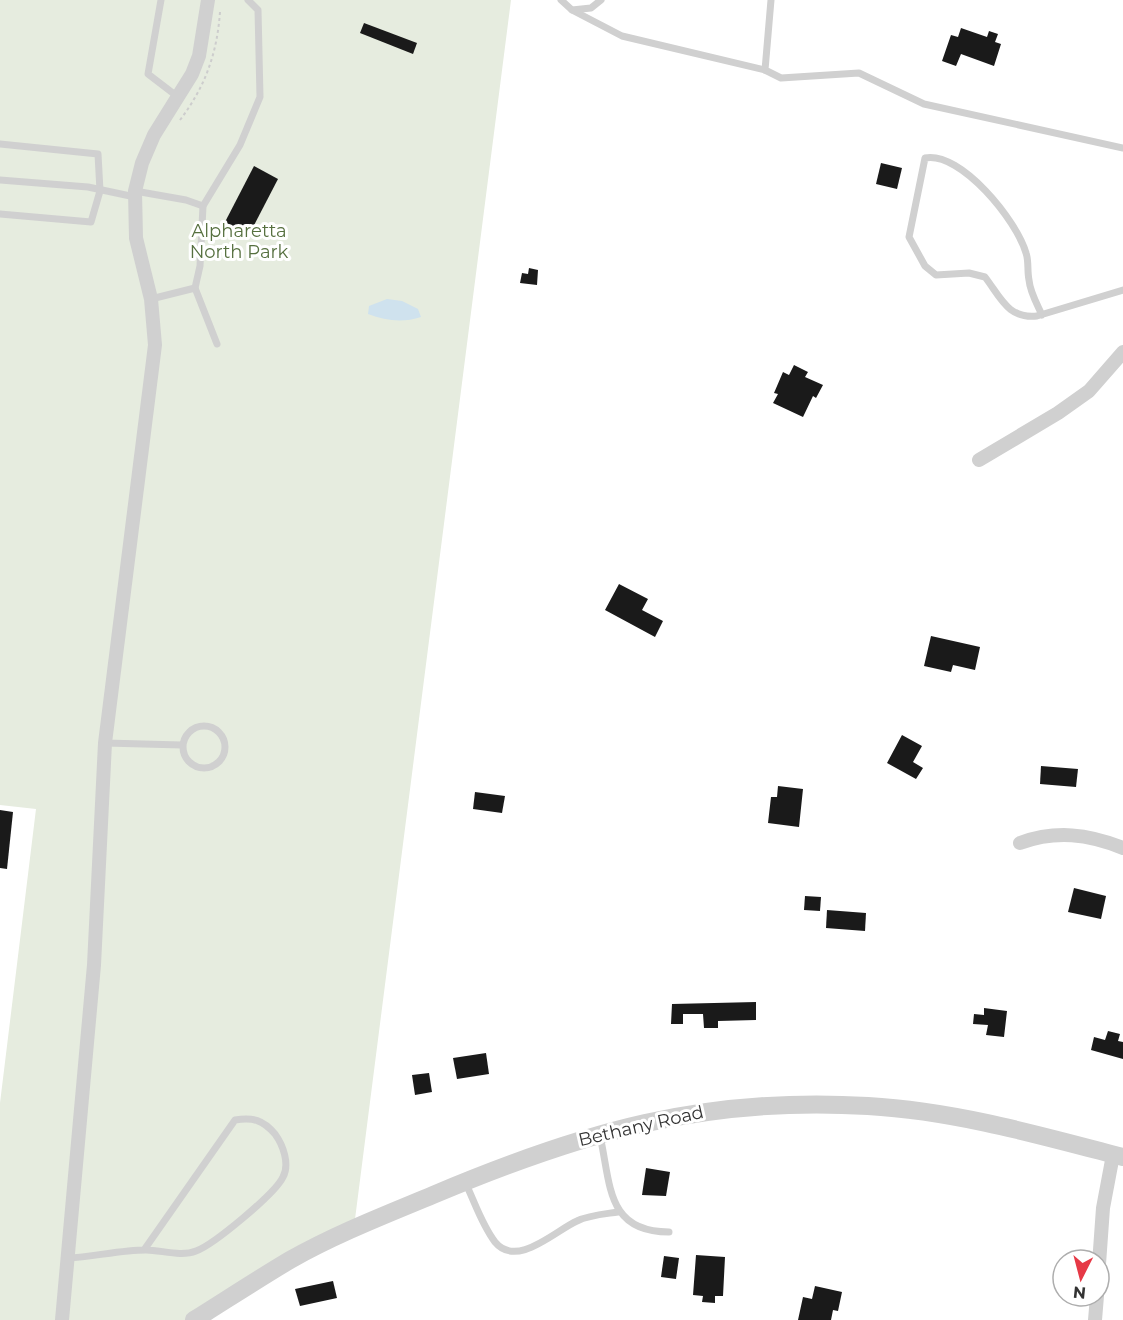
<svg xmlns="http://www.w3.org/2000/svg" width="1123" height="1320" viewBox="0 0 1123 1320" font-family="Montserrat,sans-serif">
	<rect width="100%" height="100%" fill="#fff"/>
	<!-- green -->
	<polygon fill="#e6ecdf" points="0,0 511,0 354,1227 195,1320 0,1320 0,1103 36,809 0,805"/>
	<!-- water -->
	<path fill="#cfe2ee" d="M387,299L402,301L418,309L421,317C403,323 386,321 368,314L369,306Z"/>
	<!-- building -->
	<g fill="#1a1a1a">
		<polygon points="364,23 417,43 413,54 360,33"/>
		<polygon points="961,28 987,37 989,31 998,34 995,42 1001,44 994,66 961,54 956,66 942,61 951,35 958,37"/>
		<polygon points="881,163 902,168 897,189 876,184"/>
		<polygon points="254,166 278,179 249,235 225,222"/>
		<polygon points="529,268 538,270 537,285 520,283 522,273 528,274"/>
		<polygon points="794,365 808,372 805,377 823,385 816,398 813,396 803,417 773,403 778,394 774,393 783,372 789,375"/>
		<polygon points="619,584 648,599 642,610 663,621 655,637 605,610"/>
		<polygon points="931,636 980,647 975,670 953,665 951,672 924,666"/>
		<polygon points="902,735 922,746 913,762 923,768 916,779 887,763"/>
		<polygon points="1041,766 1078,769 1076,787 1040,784"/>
		<polygon points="778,786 803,789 799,827 768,823 771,797 777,797"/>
		<polygon points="475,792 505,796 502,813 473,809"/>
		<polygon points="0,810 13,812 7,869 0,868"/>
		<polygon points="1074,888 1106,896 1101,919 1068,912"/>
		<polygon points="805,896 821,897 820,911 804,910"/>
		<polygon points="827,910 866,913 865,931 826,928"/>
		<polygon points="756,1002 756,1020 718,1021 718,1028 704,1028 703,1014 683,1014 683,1024 671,1024 672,1004"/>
		<polygon points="984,1008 1007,1011 1004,1037 986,1035 988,1025 973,1024 974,1014 984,1015"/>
		<polygon points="1108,1031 1120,1034 1118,1041 1123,1042 1123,1059 1091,1050 1094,1037 1105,1040"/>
		<polygon points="486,1053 489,1074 457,1079 453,1058"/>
		<polygon points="429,1073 432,1092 415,1095 412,1075"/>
		<polygon points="646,1168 670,1172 666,1196 642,1195"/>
		<polygon points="696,1255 725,1257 723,1296 715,1296 715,1303 702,1302 703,1296 693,1295"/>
		<polygon points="664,1256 679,1258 676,1279 661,1277"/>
		<polygon points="333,1281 337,1298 300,1306 295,1289"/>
		<polygon points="815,1286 842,1292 838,1311 833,1310 831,1320 798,1320 803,1297 812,1299"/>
	</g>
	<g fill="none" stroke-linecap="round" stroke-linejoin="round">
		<!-- path -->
		<path stroke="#cdcdcd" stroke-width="2" stroke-dasharray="3 3" stroke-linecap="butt" d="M180,120C205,87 217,54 220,12"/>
		<!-- service -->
		<g stroke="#d0d0d0" stroke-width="7">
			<polyline points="161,0 148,74 178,97"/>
			<polyline points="561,0 572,10 591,8 601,0"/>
			<polyline points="771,0 765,70 781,78 859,73 924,104 1123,148"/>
			<polyline points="572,10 622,36 765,70"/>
			<polyline points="0,144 98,154 100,191 91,222 0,214"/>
			<polyline points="0,180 88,187 135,197"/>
			<polyline points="135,191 186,200 203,206"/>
			<polyline points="151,299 195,288"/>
			<path d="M1042,315C1037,304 1030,292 1029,280C1027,271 1029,261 1026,253C1017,221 961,151 925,158L909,237L925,266L936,275L969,273L985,277C1001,298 1008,319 1037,316L1123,290"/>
			<polyline points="217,344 195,288 200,266 203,206 240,145 260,97 258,10 248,0"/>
			<circle cx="204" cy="747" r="21"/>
			<polyline points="105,743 182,745"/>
			<path d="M600,1136C611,1184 606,1232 669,1232"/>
			<path d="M466,1184C475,1203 482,1225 495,1242C517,1269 556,1230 577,1221C589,1215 605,1214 618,1212"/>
			<path d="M68,1258C93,1257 120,1250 146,1250C161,1250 181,1257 196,1251C213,1245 275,1194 283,1177C290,1164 283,1145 275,1134C263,1120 253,1117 235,1120L144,1250"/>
		</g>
		<!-- minor -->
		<g stroke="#d0d0d0" stroke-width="14">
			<polyline points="979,460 1058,413 1089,391 1123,352"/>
			<path d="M1020,843C1056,830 1088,834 1123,848"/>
			<polyline points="1099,1264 1103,1208 1113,1155"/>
			<polyline points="62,1320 94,965 105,743 155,345 151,299 136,238 135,191 142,163 154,135 192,74 199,56 208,0"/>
			<polyline points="1095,1320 1097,1296"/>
		</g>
		<!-- tertiary -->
		<path stroke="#d0d0d0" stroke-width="18" d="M194,1320C226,1300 258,1279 290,1260C336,1234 385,1215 433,1195C582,1132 705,1096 868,1106C955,1111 1039,1135 1123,1157"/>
	</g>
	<g text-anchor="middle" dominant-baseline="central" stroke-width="6" stroke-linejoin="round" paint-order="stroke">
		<!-- park labels -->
		<g font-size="18" fill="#56703f" stroke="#fff">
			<text x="239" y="231">Alpharetta<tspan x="239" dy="21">North Park</tspan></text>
		</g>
		<!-- street labels -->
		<g font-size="18" fill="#333" stroke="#fff">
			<text transform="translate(641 1126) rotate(-13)">Bethany Road</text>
		</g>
	</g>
	<!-- north arrow -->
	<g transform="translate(1081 1278) rotate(186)"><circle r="28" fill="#ffffff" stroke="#adadad" stroke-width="1.5"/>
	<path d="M0-4.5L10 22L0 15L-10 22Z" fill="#e63946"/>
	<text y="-9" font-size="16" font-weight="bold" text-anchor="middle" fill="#333333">N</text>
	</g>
</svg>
